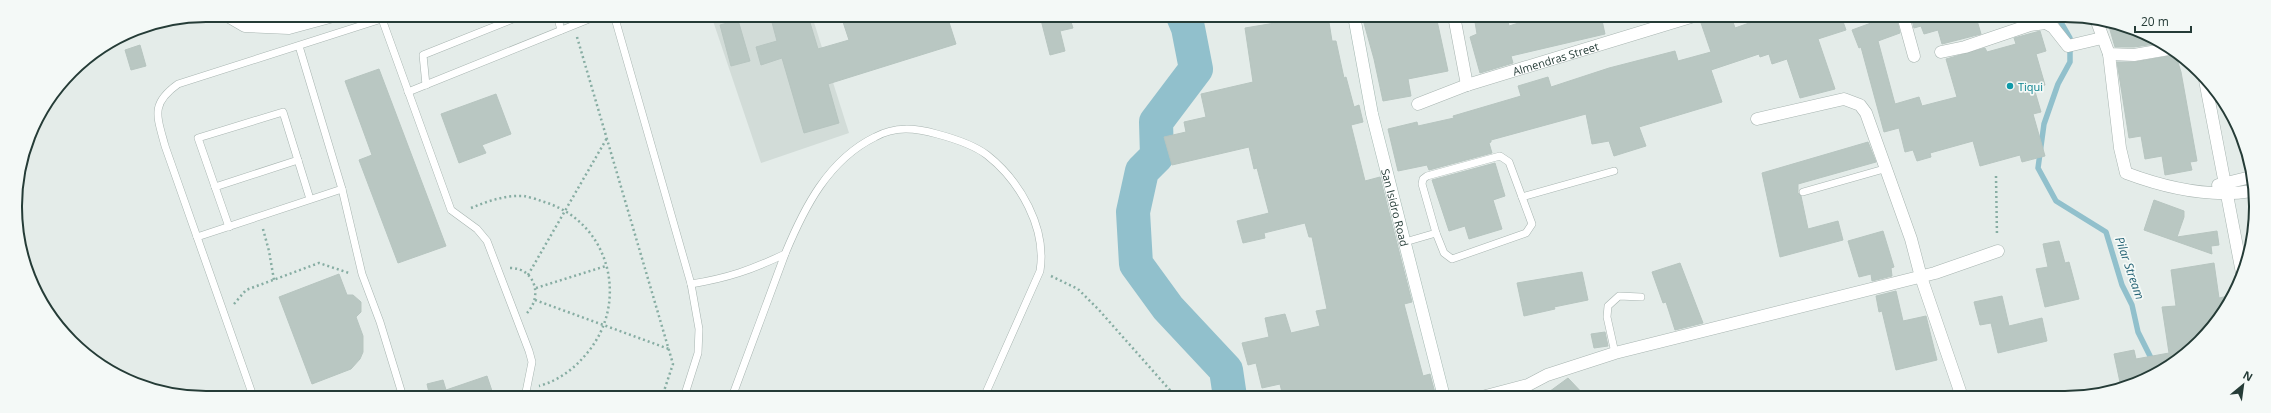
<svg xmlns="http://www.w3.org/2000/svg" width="2271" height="413" viewBox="0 0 2271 413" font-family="'Open Sans',sans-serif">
	<rect width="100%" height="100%" fill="#e4ece9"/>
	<!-- built -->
	<polygon fill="#d2dcd8" points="711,15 812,16 849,133 761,163"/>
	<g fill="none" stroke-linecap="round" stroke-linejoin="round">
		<!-- stream -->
		<polyline stroke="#91c0cc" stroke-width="5.5" points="2058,17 2070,38 2070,62 2058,84 2044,124 2038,168 2056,201 2106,232 2122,285 2132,305 2138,332 2157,370"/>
		<!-- river -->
		<polyline stroke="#91c0cc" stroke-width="34" points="1183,16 1188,28 1196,69 1156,122 1157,156 1142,171 1133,212 1136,264 1168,308 1226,370 1230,397"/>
	</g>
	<!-- building -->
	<g fill="#b9c7c2" stroke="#b7c5c0">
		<polygon points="770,15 808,16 818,49 849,40 841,16 947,16 956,44 828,84 839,123 804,133 782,58 761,65 756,47 777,41"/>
		<polygon points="1040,16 1069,16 1073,28 1060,31 1065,51 1050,55"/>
		<polygon points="1280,16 1328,16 1332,41 1336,41 1344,78 1346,77 1354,107 1359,105 1363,122 1351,125 1365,181 1380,177 1412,302 1404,304 1414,342 1423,376 1430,374 1436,397 1331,397 1330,393 1312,397 1283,397 1280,384 1262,388 1256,363 1248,365 1242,343 1269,337 1265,318 1285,314 1291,333 1320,326 1316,311 1327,309 1312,237 1309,237 1305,223 1264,233 1265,238 1243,243 1237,221 1269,213 1257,168 1254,169 1249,147 1172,165 1164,137 1186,132 1184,122 1206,117 1201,94 1253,82 1245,28 1281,22"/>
		<polygon points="1362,16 1436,16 1448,71 1408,79 1411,96 1383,101 1374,59"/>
		<polygon points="1474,16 1507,16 1509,26 1541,16 1601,16 1605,34 1511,56 1513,63 1480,73 1470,37 1477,34"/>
		<polygon points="1701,16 1722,16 1723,22 1732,19 1735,28 1769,16 1841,16 1846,30 1818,39 1835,89 1800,98 1787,59 1772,64 1769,54 1760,57 1759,54 1711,70 1722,102 1639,127 1646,146 1614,156 1609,141 1592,144 1586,114 1491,140 1491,142 1489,143 1492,153 1429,170 1427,165 1398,171 1388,129 1417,122 1418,126 1454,118 1453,116 1521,96 1518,86 1548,77 1551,87 1609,68 1675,51 1678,61 1711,52 1700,20"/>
		<polygon points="1890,16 1896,16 1900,33 1878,41 1895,104 1919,97 1922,106 1957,97 1946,59 1985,48 1987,52 2016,44 2014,38 2040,31 2046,51 2036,54 2045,85 2034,88 2041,112 2033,114 2045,156 2022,162 2020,155 1980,166 1973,141 1930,153 1931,157 1917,161 1913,150 1905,152 1899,128 1884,132 1861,47 1859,48 1852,30"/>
		<polygon points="1911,16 1976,17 1981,34 1942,44 1938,30 1924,34 1921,26 1914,28"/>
		<polygon points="738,20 750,61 731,66 720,25"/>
		<polygon points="2108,23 2160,41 2162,43 2134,47 2115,47"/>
		<polygon points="140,45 146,66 131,70 125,50"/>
		<polygon points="2175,53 2181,72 2197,161 2190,162 2192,170 2165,175 2162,156 2145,159 2141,136 2129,138 2117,62 2135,62 2170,56"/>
		<polygon points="379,69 446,246 398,263 359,160 372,155 345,81"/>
		<polygon points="496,94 511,134 482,145 486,153 459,163 441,114"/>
		<polygon points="1868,142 1876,162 1798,184 1798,193 1801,196 1808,229 1838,221 1843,240 1780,257 1762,173"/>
		<polygon points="1495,163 1505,196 1493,200 1502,229 1469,239 1465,226 1449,231 1432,180"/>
		<polygon points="2154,200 2184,211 2184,217 2177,237 2217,231 2219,245 2211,246 2212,254 2144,230"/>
		<polygon points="1883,231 1894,267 1891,268 1892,276 1872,281 1871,274 1859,277 1848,241"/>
		<polygon points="2059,241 2065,263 2069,262 2079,299 2045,307 2036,269 2048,267 2043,244"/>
		<polygon points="1680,263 1703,323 1675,330 1666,302 1663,303 1652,272"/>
		<polygon points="2214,263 2219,298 2233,295 2200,342 2138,383 2121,387 2114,354 2134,350 2136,359 2169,353 2162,307 2176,306 2171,270"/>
		<polygon points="1582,272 1588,300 1554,307 1555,309 1524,316 1517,283"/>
		<polygon points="339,274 347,295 353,295 361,302 361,312 356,317 363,336 363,352 360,359 351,369 312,384 279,297"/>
		<polygon points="1896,291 1903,321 1926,316 1937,360 1896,370 1882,311 1879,312 1876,296"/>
		<polygon points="2002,296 2009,326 2042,318 2047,341 1998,353 1991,323 1980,325 1974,302"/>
		<polygon points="1605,332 1608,346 1594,348 1591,334"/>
		<polygon points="487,376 494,397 430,397 427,384 443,380 446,390"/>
		<polygon points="1568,378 1586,397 1542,397"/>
	</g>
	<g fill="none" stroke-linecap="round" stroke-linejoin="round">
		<defs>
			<g id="service">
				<polyline points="557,15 561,30"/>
				<polyline points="614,15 691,284 699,329 698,353 684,397"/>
				<polyline points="382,19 451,210 477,229 487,241 529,351 532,362 525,397"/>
				<polyline points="299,46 342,189 362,274 380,322 403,397"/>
				<polyline points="426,85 423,55 523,15"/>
				<polyline points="408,92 599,15"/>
				<polyline points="215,187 298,160"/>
				<polyline points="1803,192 1884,169"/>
				<polyline points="229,227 198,138 283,112 310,199"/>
				<polyline points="1436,233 1444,253 1452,259 1526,233 1532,224 1522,197"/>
				<polyline points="197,237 342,189"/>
				<polyline points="1405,242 1436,233 1422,184 1423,179 1427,176 1500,156 1509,162 1522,197 1614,171"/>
				<path d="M691,284C728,278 751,270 785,254C804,208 828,160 875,137C895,126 915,128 937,134C952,138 974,145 987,155C1020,181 1047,228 1040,271L984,397"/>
				<polyline points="1615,353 1607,317 1608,306 1619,296 1641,297"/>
				<path d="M253,396L165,146C157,116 150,104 178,84L394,15"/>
				<polyline points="732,397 785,254"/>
			</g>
			<g id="minor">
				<polyline points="226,15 245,26 289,28 337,15"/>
				<polyline points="1454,16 1467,85"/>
				<polyline points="1903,16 1914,56"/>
				<polyline points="2096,19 2109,54 2134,55 2169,49"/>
				<polyline points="1941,52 1965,47 2030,25 2046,23 2053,27 2068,46 2102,38"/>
				<path d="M2109,54L2120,148L2126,173C2166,188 2210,198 2252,191"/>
				<polyline points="2205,80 2242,273"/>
				<path id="s1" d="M1418,104L1467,85L1694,16"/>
				<polyline points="1757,119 1844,99 1860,105 1866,113 1911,239 1921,277 1962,397"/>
				<polyline points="2218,185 2251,177"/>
				<polyline points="1482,397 1528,385 1547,375 1615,353 1935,273 1998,251"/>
			</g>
			<g id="secondary">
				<path id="s2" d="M1354,16L1372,114L1444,397"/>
			</g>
		</defs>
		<!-- service casing -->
		<use href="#service" stroke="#a7b4b0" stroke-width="8"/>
		<!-- minor casing -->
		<use href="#minor" stroke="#a7b4b0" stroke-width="13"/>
		<!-- secondary casing -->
		<use href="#secondary" stroke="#a3b7b1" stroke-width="13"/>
		<!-- path -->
		<g stroke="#87ada3" stroke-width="2.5" stroke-dasharray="2 3" stroke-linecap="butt">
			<polyline points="577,37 673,364 662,397"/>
			<polyline points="1996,176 1997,236"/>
			<path d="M471,208C488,201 505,195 524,196C529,197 536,199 541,201C608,219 631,299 588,352C575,368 560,380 539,386"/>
			<polyline points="263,229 269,251 274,280"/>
			<path d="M510,268C535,268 543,296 527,313"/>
			<polyline points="528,275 607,138"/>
			<polyline points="1051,276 1078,289 1099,310 1176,397"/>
			<polyline points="536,288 606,266"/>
			<polyline points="535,300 669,349"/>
			<polyline points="234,304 246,290 319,263 349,273"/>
		</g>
		<!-- service -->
		<use href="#service" stroke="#fff" stroke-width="7"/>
		<!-- minor -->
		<use href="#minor" stroke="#fff" stroke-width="12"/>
		<!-- secondary -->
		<use href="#secondary" stroke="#fff" stroke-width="12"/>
	</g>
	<!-- markers -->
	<circle fill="#0f9aa8" stroke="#f4f9f7" stroke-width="1.5" cx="2010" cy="86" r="4"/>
	<g text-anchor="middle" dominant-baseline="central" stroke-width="3.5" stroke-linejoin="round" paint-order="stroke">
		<!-- street labels -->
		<g font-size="11" fill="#253c37" stroke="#f4f9f7">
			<text stroke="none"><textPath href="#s1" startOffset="145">Almendras Street</textPath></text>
			<text stroke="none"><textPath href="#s2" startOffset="196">San Isidro Road</textPath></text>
		</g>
		<!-- culture labels -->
		<g font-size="11" fill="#0d838f" stroke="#f4f9f7" text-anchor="start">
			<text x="2018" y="86">Tiqui</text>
		</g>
		<!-- water labels -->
		<g font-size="12" font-style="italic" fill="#246274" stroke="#f4f9f7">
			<text transform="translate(2130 268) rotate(71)">Pilar Stream</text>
		</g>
	</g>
	<!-- crop -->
	<path d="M0 0H2271V413H0ZM206 22H2065A184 184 0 0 1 2249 206V207A184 184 0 0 1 2065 391H206A184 184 0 0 1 22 207V206A184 184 0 0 1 206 22Z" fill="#f4f9f7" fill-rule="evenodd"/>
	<path fill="none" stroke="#253c37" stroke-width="2" d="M206 22H2065A184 184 0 0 1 2249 206V207A184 184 0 0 1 2065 391H206A184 184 0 0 1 22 207V206A184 184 0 0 1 206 22Z"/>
	<!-- north arrow -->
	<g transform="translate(2243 385) rotate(29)" stroke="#f4f9f7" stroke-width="3" paint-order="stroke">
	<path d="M0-3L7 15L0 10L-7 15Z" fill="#253c37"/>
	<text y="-6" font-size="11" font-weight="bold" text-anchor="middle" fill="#253c37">N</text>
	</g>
	<!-- scale -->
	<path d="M2135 26v6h56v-6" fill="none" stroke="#253c37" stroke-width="2"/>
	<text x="2141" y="26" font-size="12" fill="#253c37" stroke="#f4f9f7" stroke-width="3" paint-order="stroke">20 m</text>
</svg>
